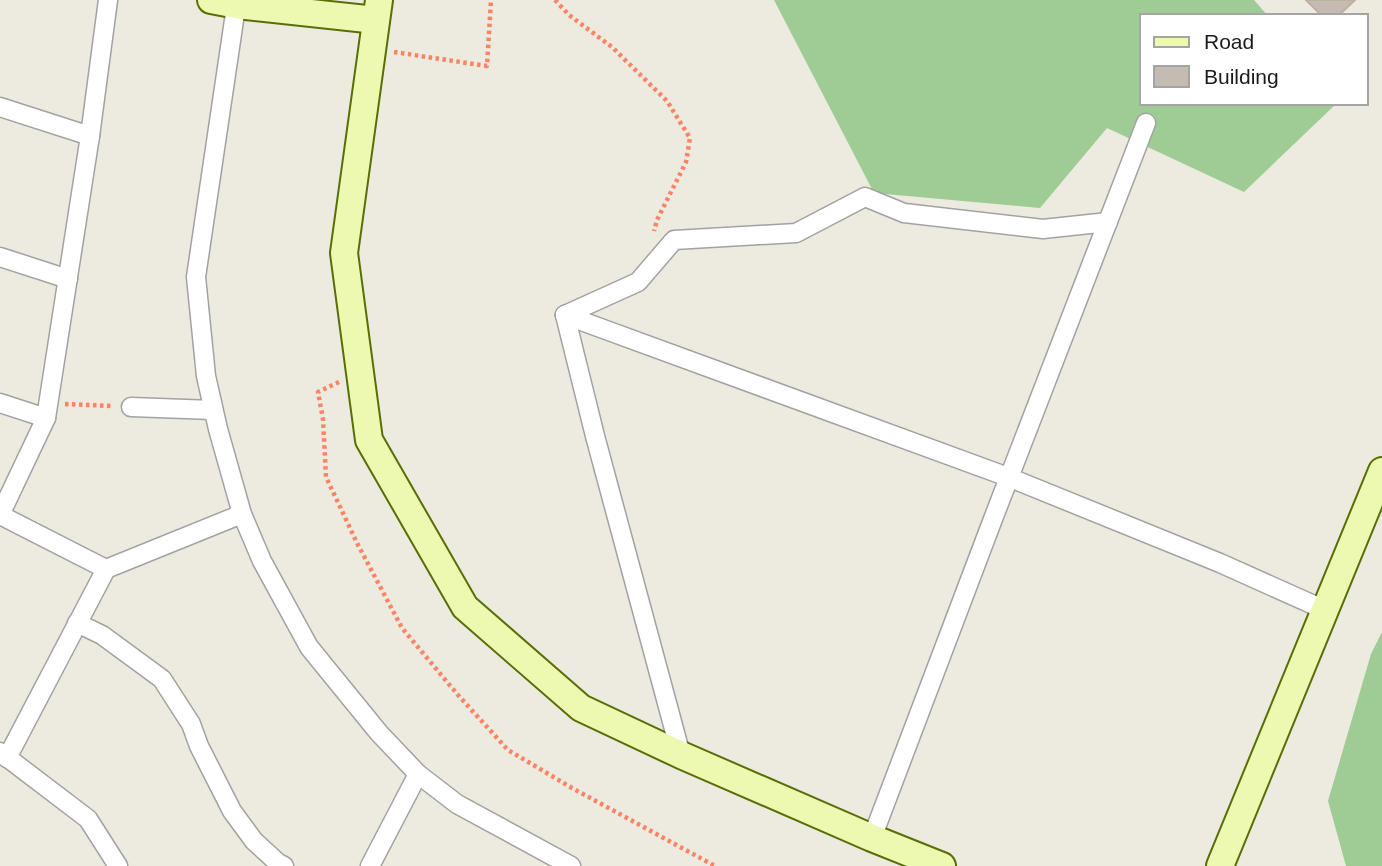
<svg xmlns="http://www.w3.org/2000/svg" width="1382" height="866" viewBox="0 0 1382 866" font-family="Arial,sans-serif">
	<rect width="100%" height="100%" fill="#edeae0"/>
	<!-- forest -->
	<g fill="#9ecc94">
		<polygon points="774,0 1254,0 1268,16 1142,16 1142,103 1337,103 1244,192 1107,128 1040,208 874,193"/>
		<polygon points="1382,632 1382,866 1346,866 1328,801 1371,654"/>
	</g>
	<!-- building -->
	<polygon fill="#c4bcb3" stroke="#beb1a2" stroke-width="2" points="1306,0 1355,0 1338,16 1322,16"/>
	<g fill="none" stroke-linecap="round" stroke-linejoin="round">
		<defs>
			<g id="street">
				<polyline points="237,0 196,277 206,376 218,429 242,514 262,561 309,647 379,733 418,774 457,804 571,866"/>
				<polyline points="0,107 90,136"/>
				<polyline points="0,257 68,279"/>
				<polyline points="565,315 1008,477 1220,563 1325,610"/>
				<polyline points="565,315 638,282 674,240 796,233 865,197 904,213 1043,229 1108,222"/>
				<polyline points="565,315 595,436 681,755"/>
				<polyline points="0,403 46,418"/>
				<polyline points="131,407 213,410"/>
				<polyline points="0,515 46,418 90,136 108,0"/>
				<polyline points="0,515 106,569"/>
				<polyline points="77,623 102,635 162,679 191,724 199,746 232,811 254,841 278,863 284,866"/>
				<polyline points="0,752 88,819 118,866"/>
				<polyline points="7,758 106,569 242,514"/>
				<path d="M872,838C962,599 1053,361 1146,123"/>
				<polyline points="370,866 418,774"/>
			</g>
			<g id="secondary">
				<polyline points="211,0 237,5 376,20"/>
				<polyline points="379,0 344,253 369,440 465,607 581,708 681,755 872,838 942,866"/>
				<polyline points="1220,866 1382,471"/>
			</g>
		</defs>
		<!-- street casing -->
		<use href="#street" stroke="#a2a2a2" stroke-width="21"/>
		<!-- secondary casing -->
		<use href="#secondary" stroke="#576f04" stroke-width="30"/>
		<!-- path -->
		<g stroke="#fa8463" stroke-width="4.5" stroke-dasharray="3.5 3.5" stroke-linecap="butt">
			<polyline points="555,0 569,15 612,47 667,101 690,138 686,162 657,220 654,231"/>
			<polyline points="394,52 487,66 491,0"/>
			<polyline points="339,382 318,392 323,419 326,477 357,543 402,628 458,695 508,750 572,788 715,866"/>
			<polyline points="65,404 112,406"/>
		</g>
		<!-- street -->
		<use href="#street" stroke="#fff" stroke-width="18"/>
		<!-- secondary -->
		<use href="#secondary" stroke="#edf9b1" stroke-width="26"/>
	</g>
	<!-- legend -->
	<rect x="1140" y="14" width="228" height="91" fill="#ffffff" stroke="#a4a4a4" stroke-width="2"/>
	<rect x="1154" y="37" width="35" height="10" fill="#edf9b1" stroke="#a4a4a4" stroke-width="2"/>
	<text x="1204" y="49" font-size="21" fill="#1b1b1b">Road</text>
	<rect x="1154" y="66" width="35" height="21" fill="#c4bcb3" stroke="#a4a4a4" stroke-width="2"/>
	<text x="1204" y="84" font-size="21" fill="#1b1b1b">Building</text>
</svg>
